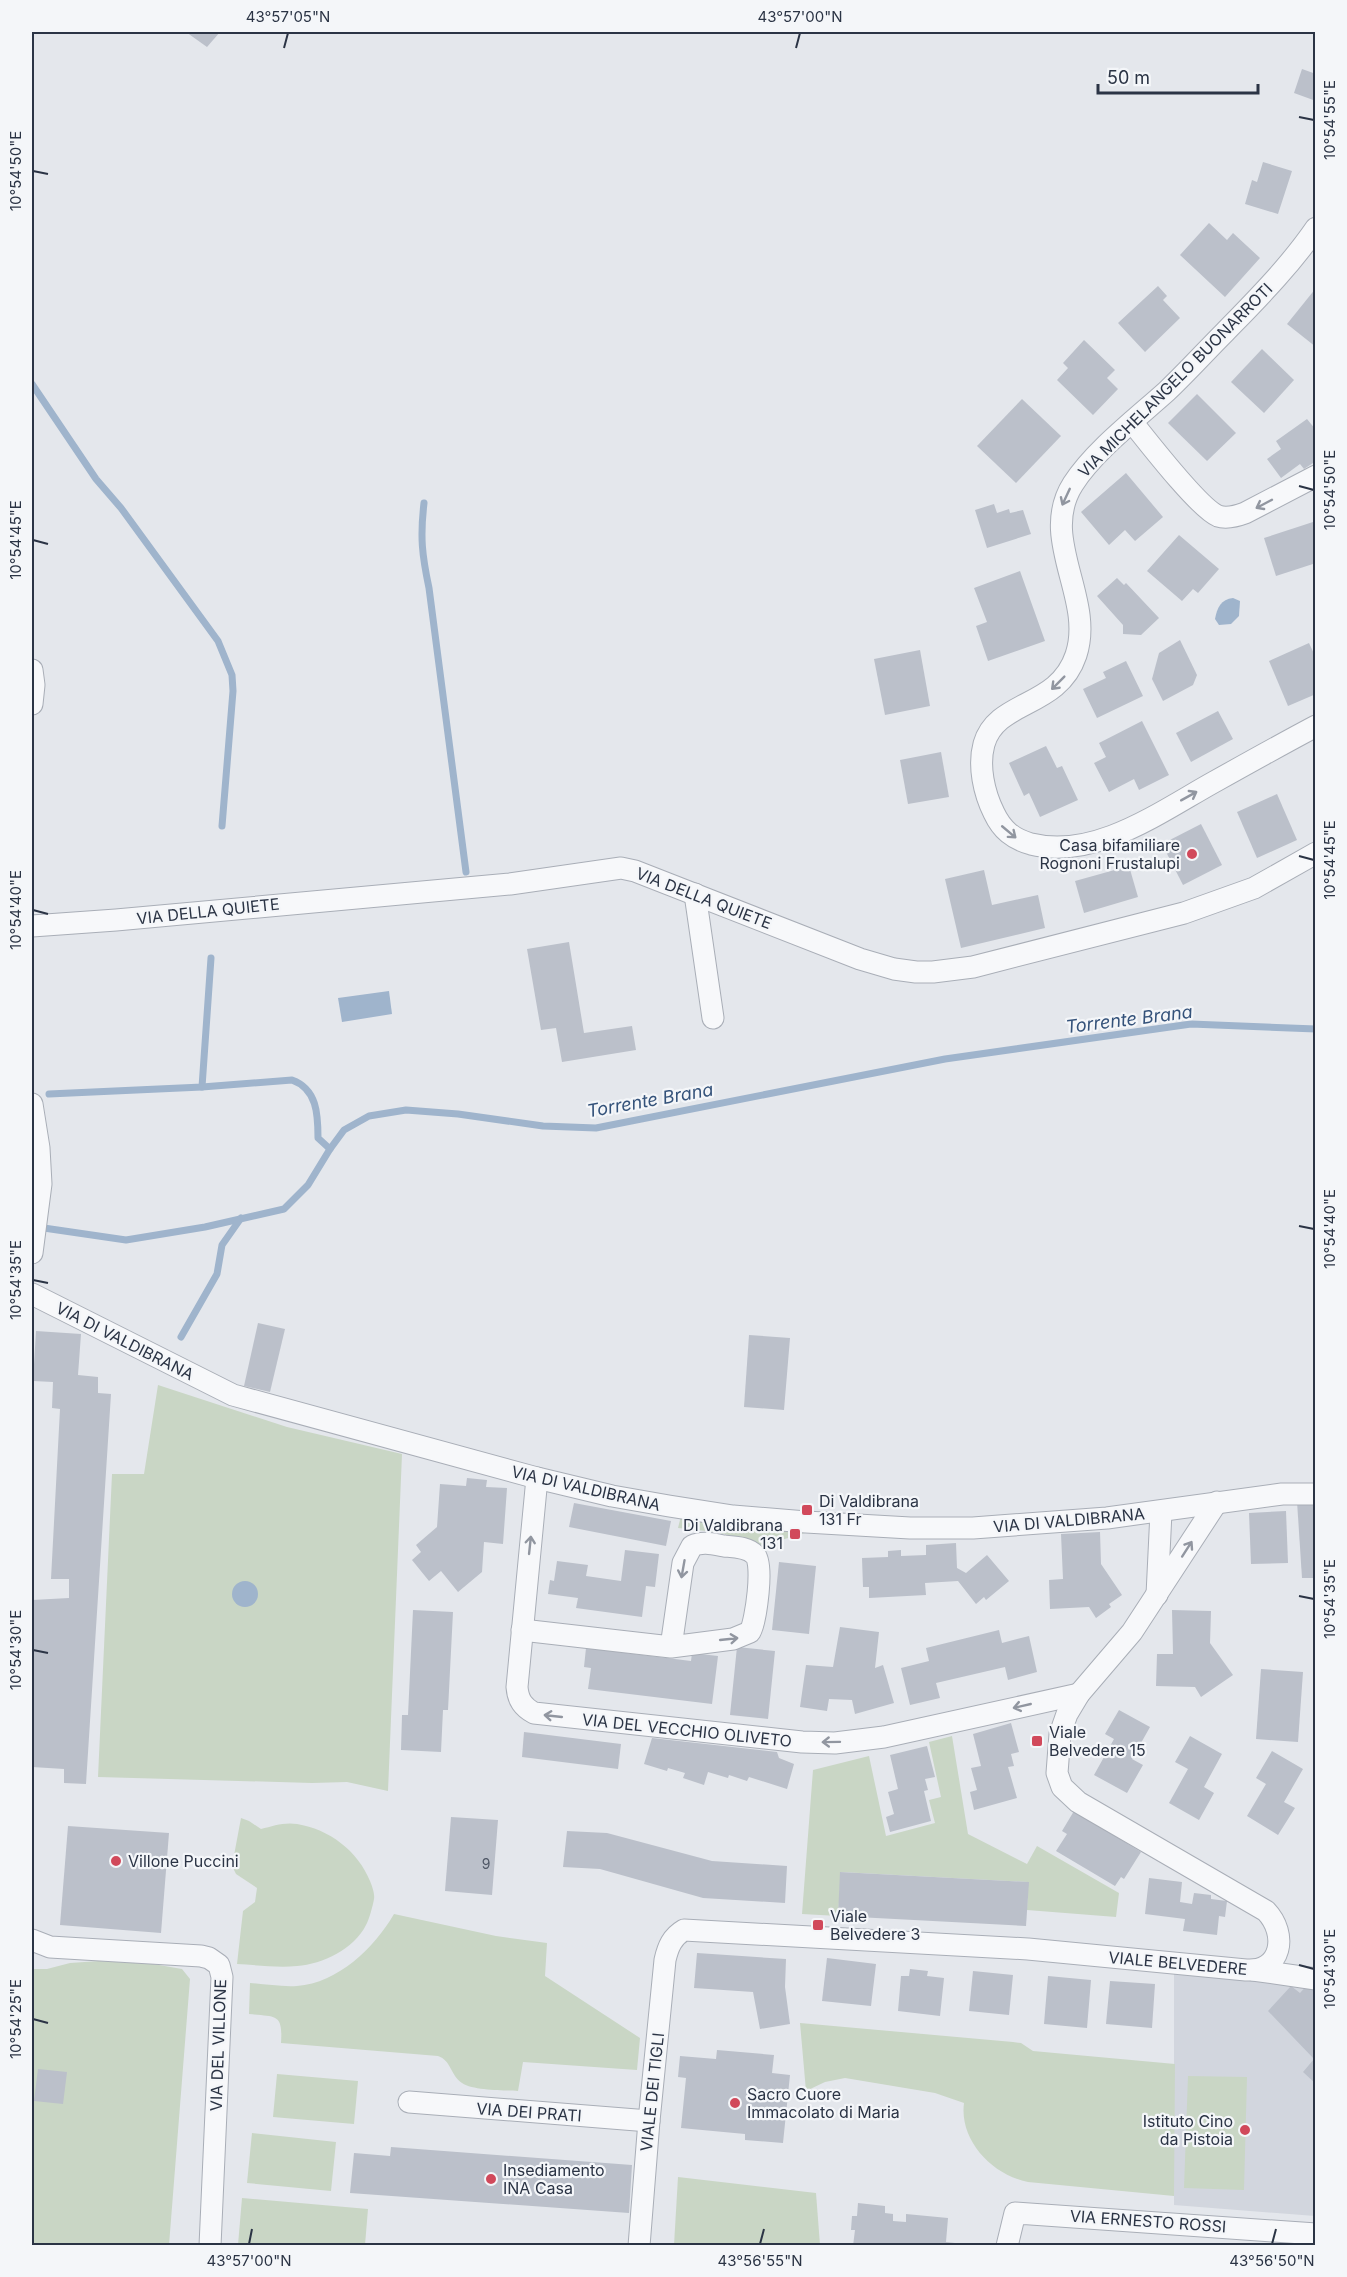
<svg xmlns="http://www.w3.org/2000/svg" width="1347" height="2277" viewBox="0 0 1347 2277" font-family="Inter,sans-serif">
	<rect width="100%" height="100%" fill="#e4e7ec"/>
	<!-- built -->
	<polygon fill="#d2d6de" points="1315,1925 1315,2216 1174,2205 1174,1972 1314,1968"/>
	<!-- green -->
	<g fill="#c9d6c5">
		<polygon points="158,1385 287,1427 402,1454 388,1791 347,1782 312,1783 98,1777 112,1474 144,1474"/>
		<path d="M682,1512L815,1530L758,1547C733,1532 706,1531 678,1528Z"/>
		<polygon points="952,1736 968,1834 1027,1864 1037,1846 1119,1893 1116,1917 1027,1910 1028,1882 841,1872 838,1916 802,1914 813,1770 869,1756 886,1836 935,1823 929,1800 941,1797 929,1742"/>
		<path d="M241,1818L249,1821L261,1829C273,1826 284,1822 297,1824C329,1829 358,1851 370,1881C372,1886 375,1894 374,1899C373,1905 369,1920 366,1925C354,1949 323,1964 297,1966C278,1968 256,1965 237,1964L243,1911L255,1902L257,1888L236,1874L232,1866Z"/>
		<path d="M394,1914L496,1936L547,1943L545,1976L640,2038L637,2070L523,2062L518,2091C504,2090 474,2091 462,2083C451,2076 451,2060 438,2056L281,2043C283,2013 276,2017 249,2014L250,1983C265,1984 282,1987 297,1986C338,1983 374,1948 394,1914Z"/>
		<polygon points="99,1961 153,1964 182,1969 190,1979 169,2245 32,2246 32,1969 47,1969 70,1963"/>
		<path d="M800,2023L1013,2042L1021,2043L1033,2051L1175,2064L1174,2196L1028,2182C992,2175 959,2140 964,2103L935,2093L845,2078L825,2082L806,2091Z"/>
		<polygon points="277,2074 358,2081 354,2124 273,2117"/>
		<polygon points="1188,2076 1247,2077 1244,2190 1184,2188"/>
		<polygon points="252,2133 336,2142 331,2191 247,2183"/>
		<polygon points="678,2177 816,2193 820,2245 674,2245"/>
		<polygon points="242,2198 368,2209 365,2245 238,2245"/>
	</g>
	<!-- water -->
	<g fill="#9fb4cc">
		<path d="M1233,598L1240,601L1239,616L1231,624L1219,625L1215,619C1217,608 1221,599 1233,598Z"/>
		<polygon points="389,991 392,1014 342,1022 338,998"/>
		<circle cx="245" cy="1594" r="13"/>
	</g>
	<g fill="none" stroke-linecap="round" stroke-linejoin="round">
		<!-- stream -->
		<g stroke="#9fb4cc" stroke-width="7">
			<polyline points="32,384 96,479 121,508 218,641 232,675 233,691 222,826"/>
			<path d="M424,503C420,537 422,555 429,588L466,872"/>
			<polyline points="202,1087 211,958"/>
			<path d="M49,1094L202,1087L292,1080C317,1089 318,1114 318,1138L330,1149"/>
			<polyline points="37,1227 126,1240 205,1227 284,1209 308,1185 330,1149 344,1130 369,1116 406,1110 458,1114 543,1126 596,1128 945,1059 1191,1024 1316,1029"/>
			<polyline points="181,1337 217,1274 222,1245 241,1218"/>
		</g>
	</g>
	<!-- building -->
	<g fill="#bbc0ca">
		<polygon points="186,32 220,32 207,47"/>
		<polygon points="1302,69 1316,74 1316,101 1294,93"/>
		<polygon points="1263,162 1292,171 1278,214 1245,204 1252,180 1257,182"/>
		<polygon points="1209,223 1227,240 1233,233 1260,258 1225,297 1180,255"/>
		<polygon points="1158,286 1167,296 1163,300 1180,318 1145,352 1118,323"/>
		<polygon points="1316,288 1316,347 1287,324"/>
		<polygon points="1084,340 1115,370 1107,378 1118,389 1093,415 1057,380 1068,368 1063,363"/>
		<polygon points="1262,349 1294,380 1264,413 1231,382"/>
		<polygon points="1197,394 1236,433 1207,461 1168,423"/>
		<polygon points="1022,399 1061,436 1016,483 977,446"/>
		<polygon points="1307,419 1316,430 1316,461 1304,469 1300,464 1281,478 1267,459 1281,449 1276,441"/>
		<polygon points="1126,473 1163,517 1135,541 1125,530 1109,545 1081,512"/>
		<polygon points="994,504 997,513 1009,509 1010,513 1023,510 1031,534 987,548 975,510"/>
		<polygon points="1316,521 1316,563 1276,576 1264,538"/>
		<polygon points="1179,535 1219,569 1198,593 1193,589 1182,601 1147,571"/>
		<polygon points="1020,571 1045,641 988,661 976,626 987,622 974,588"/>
		<polygon points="1117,578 1124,585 1126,583 1159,618 1141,635 1123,634 1123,625 1097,596"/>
		<polygon points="1180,640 1197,675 1193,685 1163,701 1152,679 1159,653"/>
		<polygon points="1309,643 1316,658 1316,694 1288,706 1269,661"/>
		<polygon points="920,650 930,706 885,715 874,659"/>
		<polygon points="1126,661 1143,696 1097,718 1083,689 1106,678 1103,672"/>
		<polygon points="1218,711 1233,739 1191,762 1176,733"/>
		<polygon points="1142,721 1169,775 1139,790 1134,779 1109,792 1094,763 1106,757 1099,743"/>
		<polygon points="1046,746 1057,768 1062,766 1078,800 1040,817 1029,793 1024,796 1009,763"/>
		<polygon points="941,752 949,797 908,804 900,760"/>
		<polygon points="1277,794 1297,840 1257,858 1237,812"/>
		<polygon points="1201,824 1222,865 1183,885 1162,844"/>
		<polygon points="1129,866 1138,897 1084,913 1075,881"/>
		<polygon points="984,870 992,905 1038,895 1045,928 961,948 945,879"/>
		<polygon points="569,942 584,1033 632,1026 636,1050 562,1062 556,1028 541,1030 527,949"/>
		<polygon points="258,1323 285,1329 270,1392 244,1386"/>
		<polygon points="36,1331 81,1334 78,1375 98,1377 98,1393 111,1394 86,1784 64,1783 64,1769 32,1767 32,1600 69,1598 69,1579 51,1579 60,1409 52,1408 53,1382 33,1381"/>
		<polygon points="749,1335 790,1338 784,1410 744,1407"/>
		<polygon points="467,1478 487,1480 486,1487 507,1488 503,1544 484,1542 482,1572 458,1592 441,1571 429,1581 412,1560 421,1552 416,1545 437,1527 440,1484 466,1486"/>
		<polygon points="1297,1501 1316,1501 1316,1578 1302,1578"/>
		<polygon points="574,1503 671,1521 666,1546 569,1527"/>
		<polygon points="1286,1511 1288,1563 1251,1564 1249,1513"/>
		<polygon points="1100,1532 1101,1564 1122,1595 1109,1604 1111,1607 1096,1618 1089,1607 1050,1609 1049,1580 1063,1579 1061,1534"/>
		<polygon points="956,1543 957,1568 966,1573 987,1555 1009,1581 986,1600 984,1597 976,1604 958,1581 925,1583 926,1595 869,1598 869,1587 863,1587 862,1558 888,1557 888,1551 901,1550 901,1556 926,1555 926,1545"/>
		<polygon points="625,1550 659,1554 655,1587 646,1586 642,1617 576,1608 578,1598 548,1594 550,1580 554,1581 557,1561 588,1565 586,1576 621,1581"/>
		<polygon points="779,1562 816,1566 809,1634 772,1630"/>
		<polygon points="413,1610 453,1612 448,1710 443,1710 441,1752 401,1750 402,1715 408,1715"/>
		<polygon points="1172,1610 1211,1611 1210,1643 1233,1675 1201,1697 1195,1687 1156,1686 1157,1654 1173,1654"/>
		<polygon points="840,1627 879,1632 875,1668 883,1665 894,1703 855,1714 852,1700 829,1699 827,1711 800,1707 806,1665 833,1667"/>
		<polygon points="999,1630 1002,1643 1029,1636 1037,1672 1008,1680 1005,1667 936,1683 940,1698 910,1705 901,1668 929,1661 926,1648"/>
		<polygon points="737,1647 775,1651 768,1719 730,1715"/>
		<polygon points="586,1648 691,1661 692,1653 718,1656 712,1704 588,1689 591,1668 584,1667"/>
		<polygon points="1261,1669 1303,1672 1298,1742 1256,1739"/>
		<polygon points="1119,1710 1150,1727 1132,1759 1143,1765 1127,1793 1094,1775 1114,1739 1105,1734"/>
		<polygon points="1011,1723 1019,1752 1011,1754 1014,1766 1008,1767 1017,1798 974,1810 970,1792 977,1790 971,1768 981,1766 973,1734"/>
		<polygon points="524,1732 621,1744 618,1769 522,1757"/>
		<polygon points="1190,1736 1222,1754 1204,1787 1214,1793 1199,1820 1169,1803 1188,1769 1175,1762"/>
		<polygon points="652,1738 777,1752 779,1758 794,1764 787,1789 749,1777 747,1781 729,1775 728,1778 708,1772 704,1785 683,1778 685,1773 668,1768 667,1771 644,1764"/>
		<polygon points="927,1746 935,1777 925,1779 928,1790 924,1791 931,1821 890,1832 886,1817 894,1814 888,1792 898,1789 890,1755"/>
		<polygon points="1272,1751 1303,1769 1284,1802 1295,1808 1278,1835 1247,1816 1266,1784 1256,1778"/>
		<polygon points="1074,1811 1141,1852 1124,1879 1121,1877 1115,1886 1056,1851 1067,1834 1062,1831"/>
		<polygon points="451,1817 498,1820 492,1895 445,1891"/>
		<polygon points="68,1826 169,1833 161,1933 60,1925"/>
		<polygon points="567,1831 607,1833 712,1861 787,1866 785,1903 703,1898 600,1869 563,1867"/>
		<polygon points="840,1872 1029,1882 1026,1926 838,1916"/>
		<polygon points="1149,1878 1182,1882 1180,1902 1192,1904 1194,1893 1211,1895 1211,1899 1227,1901 1225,1917 1219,1916 1217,1935 1183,1931 1185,1919 1145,1914"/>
		<polygon points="697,1953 786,1959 785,1987 790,2024 760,2029 753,1992 694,1988"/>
		<polygon points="827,1958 876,1964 871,2006 822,2001"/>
		<polygon points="910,1969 928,1971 927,1976 944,1978 940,2016 898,2011 901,1976 909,1976"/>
		<polygon points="973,1971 1013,1975 1009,2015 969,2011"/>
		<polygon points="1048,1976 1091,1980 1087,2028 1044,2024"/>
		<polygon points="1110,1981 1155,1984 1152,2028 1106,2024"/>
		<polygon points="1309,1983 1316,1990 1316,2084 1303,2072 1314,2059 1268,2011 1291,1986 1300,1993"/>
		<polygon points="717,2050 774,2055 772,2073 790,2075 783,2143 745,2140 745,2134 681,2128 686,2078 678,2077 680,2056 716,2059"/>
		<polygon points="38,2069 67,2072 63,2104 34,2101"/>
		<polygon points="391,2147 632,2165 629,2213 350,2193 354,2153 390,2156"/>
		<polygon points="858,2203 885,2206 885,2213 893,2214 893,2221 906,2222 906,2214 948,2218 946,2242 955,2243 954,2246 853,2246 855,2230 851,2230 852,2216 857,2216"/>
	</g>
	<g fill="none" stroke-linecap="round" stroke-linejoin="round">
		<defs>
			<g id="minor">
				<path d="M1316,228C1290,266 1257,299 1225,332C1206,351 1187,372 1167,391C1137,418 1094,451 1073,484C1038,539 1095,598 1076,655C1058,709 997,699 984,744C978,766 984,793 994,813C1002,830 1013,839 1031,844C1095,860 1160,812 1214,782C1248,763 1282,744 1316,726"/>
				<path d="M1132,422C1148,442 1199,508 1218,516C1227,519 1237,516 1245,513L1316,476"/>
				<polyline points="32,670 34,685 32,704"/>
				<polyline points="695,894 713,1018"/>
				<polyline points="32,926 116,920 510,884 621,868 635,871 860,959 894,969 916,972 933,972 973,967 1184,913 1254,888 1316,853"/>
				<polyline points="32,1104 39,1148 41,1184 32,1253"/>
				<polyline points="32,1294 233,1395 537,1478 612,1496 669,1506 733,1516 806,1522 910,1528 973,1528 1107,1518 1282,1494 1316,1494"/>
				<path d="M537,1478L517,1687C518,1700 523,1707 534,1713L802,1742L835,1743L884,1737L1079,1694"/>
				<polyline points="1157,1595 1161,1512"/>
				<path d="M522,1630L671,1647L733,1639L750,1632C756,1621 764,1563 755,1555C748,1547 734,1547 724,1546C713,1544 703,1541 692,1546L683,1563L671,1647"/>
				<polyline points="32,1940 50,1947 201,1956 209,1958 219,1965 222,1977 210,2246"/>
				<polyline points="1253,1970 1316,1979"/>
				<polyline points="409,2102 649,2121"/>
				<path d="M639,2246L649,2121L665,1960C668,1947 672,1937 684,1930L1028,1949L1246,1970C1282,1972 1288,1934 1266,1911L1078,1802L1062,1787L1057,1773L1060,1734L1067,1714L1079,1694L1132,1632L1217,1502"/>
				<polyline points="1007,2246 1015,2213 1316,2234"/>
			</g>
		</defs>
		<!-- minor casing -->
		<use href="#minor" stroke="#a9aeb7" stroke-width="23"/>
		<!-- minor -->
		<use href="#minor" stroke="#f7f8fa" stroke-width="21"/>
	</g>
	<!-- one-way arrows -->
	<defs><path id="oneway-shaft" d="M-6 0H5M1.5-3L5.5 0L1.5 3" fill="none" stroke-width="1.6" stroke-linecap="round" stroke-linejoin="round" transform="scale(1.5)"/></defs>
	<g stroke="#9196a0">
		<use href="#oneway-shaft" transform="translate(1066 497) rotate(115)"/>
		<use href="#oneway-shaft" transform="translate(1264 504) rotate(152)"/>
		<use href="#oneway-shaft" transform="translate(1058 683) rotate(135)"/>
		<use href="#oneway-shaft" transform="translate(1189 796) rotate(-29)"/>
		<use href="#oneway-shaft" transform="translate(1009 832) rotate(40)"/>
		<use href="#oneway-shaft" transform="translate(530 1545) rotate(-84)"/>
		<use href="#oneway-shaft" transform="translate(1187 1549) rotate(-57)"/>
		<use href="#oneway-shaft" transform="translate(683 1569) rotate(100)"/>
		<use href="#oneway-shaft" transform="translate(729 1639) rotate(-6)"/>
		<use href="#oneway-shaft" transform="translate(1022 1706) rotate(167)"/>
		<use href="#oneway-shaft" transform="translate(553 1716) rotate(-174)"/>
		<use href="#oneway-shaft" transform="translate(831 1742) rotate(179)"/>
	</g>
	<!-- ticks -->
	<path fill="none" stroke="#2b3445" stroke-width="2" d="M284,48L288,33M796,48L800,33M1299,117L1314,120M33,171L48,174M1299,486L1314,490M33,540L48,544M1299,856L1314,860M33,910L48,914M1299,1226L1314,1229M33,1280L48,1283M1299,1596L1314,1599M33,1650L48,1653M1299,1965L1314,1969M33,2019L48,2023M249,2244L252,2229M760,2244L764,2229M1272,2244L1276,2229"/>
	<!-- markers -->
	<g fill="#d1495b" stroke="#f4f6f9" stroke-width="2">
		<circle cx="1192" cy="854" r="6"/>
		<rect x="801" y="1504" width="12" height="12" rx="3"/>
		<rect x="789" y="1528" width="12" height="12" rx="3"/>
		<rect x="1031" y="1735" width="12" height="12" rx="3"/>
		<circle cx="116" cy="1861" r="6"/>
		<rect x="812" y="1919" width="12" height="12" rx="3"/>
		<circle cx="735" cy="2103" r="6"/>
		<circle cx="1245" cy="2130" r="6"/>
		<circle cx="491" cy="2179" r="6"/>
	</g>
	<g text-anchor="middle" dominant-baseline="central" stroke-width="4.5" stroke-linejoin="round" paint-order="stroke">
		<!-- number labels -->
		<g font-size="14" fill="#4f5766">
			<text x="486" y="1863">9</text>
		</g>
		<!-- street labels -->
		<g font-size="16" fill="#2b3445" stroke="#f4f6f9">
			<text transform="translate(1175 380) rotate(-45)">VIA MICHELANGELO BUONARROTI</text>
			<text transform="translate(704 898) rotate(21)">VIA DELLA QUIETE</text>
			<text transform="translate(208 911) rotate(-6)">VIA DELLA QUIETE</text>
			<text transform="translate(125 1341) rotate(27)">VIA DI VALDIBRANA</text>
			<text transform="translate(586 1488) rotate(13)">VIA DI VALDIBRANA</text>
			<text transform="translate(1069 1520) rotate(-5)">VIA DI VALDIBRANA</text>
			<text transform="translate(687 1730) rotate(6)">VIA DEL VECCHIO OLIVETO</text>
			<text transform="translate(1178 1963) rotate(5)">VIALE BELVEDERE</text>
			<text transform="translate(218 2045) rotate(-88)">VIA DEL VILLONE</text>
			<text transform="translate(652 2092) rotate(-84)">VIALE DEI TIGLI</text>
			<text transform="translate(529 2112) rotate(4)">VIA DEI PRATI</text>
			<text transform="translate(1148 2221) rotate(4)">VIA ERNESTO ROSSI</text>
		</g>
		<!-- poi labels -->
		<g font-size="16" fill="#2b3445" stroke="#f4f6f9" text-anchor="start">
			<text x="1180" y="845" text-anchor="end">Casa bifamiliare<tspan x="1180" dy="18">Rognoni Frustalupi</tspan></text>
			<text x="819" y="1501">Di Valdibrana<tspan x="819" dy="18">131 Fr</tspan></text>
			<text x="783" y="1525" text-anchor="end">Di Valdibrana<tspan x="783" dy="18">131</tspan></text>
			<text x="1049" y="1732">Viale<tspan x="1049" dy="18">Belvedere 15</tspan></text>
			<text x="128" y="1861">Villone Puccini</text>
			<text x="830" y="1916">Viale<tspan x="830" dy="18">Belvedere 3</tspan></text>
			<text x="747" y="2094">Sacro Cuore<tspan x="747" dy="18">Immacolato di Maria</tspan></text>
			<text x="1233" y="2121" text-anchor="end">Istituto Cino<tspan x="1233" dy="18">da Pistoia</tspan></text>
			<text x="503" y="2170">Insediamento<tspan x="503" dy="18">INA Casa</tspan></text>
		</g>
		<!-- water labels -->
		<g font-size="18" font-style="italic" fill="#34527a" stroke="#f4f6f9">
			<text transform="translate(1129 1019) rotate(-7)">Torrente Brana</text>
			<text transform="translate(650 1100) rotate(-10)">Torrente Brana</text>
		</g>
	</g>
	<!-- border -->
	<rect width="1347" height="2277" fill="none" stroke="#f4f6f9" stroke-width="66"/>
	<!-- scale -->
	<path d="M1098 84v9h160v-9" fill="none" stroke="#2b3445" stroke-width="3"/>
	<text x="1107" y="84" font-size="18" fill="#2b3445" stroke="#f4f6f9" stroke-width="4.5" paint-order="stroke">50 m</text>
	<rect x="33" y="33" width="1281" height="2211" fill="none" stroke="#2b3445" stroke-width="2"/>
	<g font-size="15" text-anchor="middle" fill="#2b3445">
		<text x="288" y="22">43°57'05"N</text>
		<text x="800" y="22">43°57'00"N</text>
		<text transform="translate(1330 120) rotate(-90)" y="5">10°54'55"E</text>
		<text transform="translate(16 171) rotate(-90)" y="5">10°54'50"E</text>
		<text transform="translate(1330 490) rotate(-90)" y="5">10°54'50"E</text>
		<text transform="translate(16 540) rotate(-90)" y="5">10°54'45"E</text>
		<text transform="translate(1330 860) rotate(-90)" y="5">10°54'45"E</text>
		<text transform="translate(16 910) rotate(-90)" y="5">10°54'40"E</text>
		<text transform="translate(1330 1229) rotate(-90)" y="5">10°54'40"E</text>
		<text transform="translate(16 1280) rotate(-90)" y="5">10°54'35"E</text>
		<text transform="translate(1330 1599) rotate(-90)" y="5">10°54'35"E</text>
		<text transform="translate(16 1650) rotate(-90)" y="5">10°54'30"E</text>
		<text transform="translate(1330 1969) rotate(-90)" y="5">10°54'30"E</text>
		<text transform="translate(16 2019) rotate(-90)" y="5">10°54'25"E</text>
		<text x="249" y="2266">43°57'00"N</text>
		<text x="760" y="2266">43°56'55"N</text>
		<text x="1272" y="2266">43°56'50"N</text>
	</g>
</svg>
